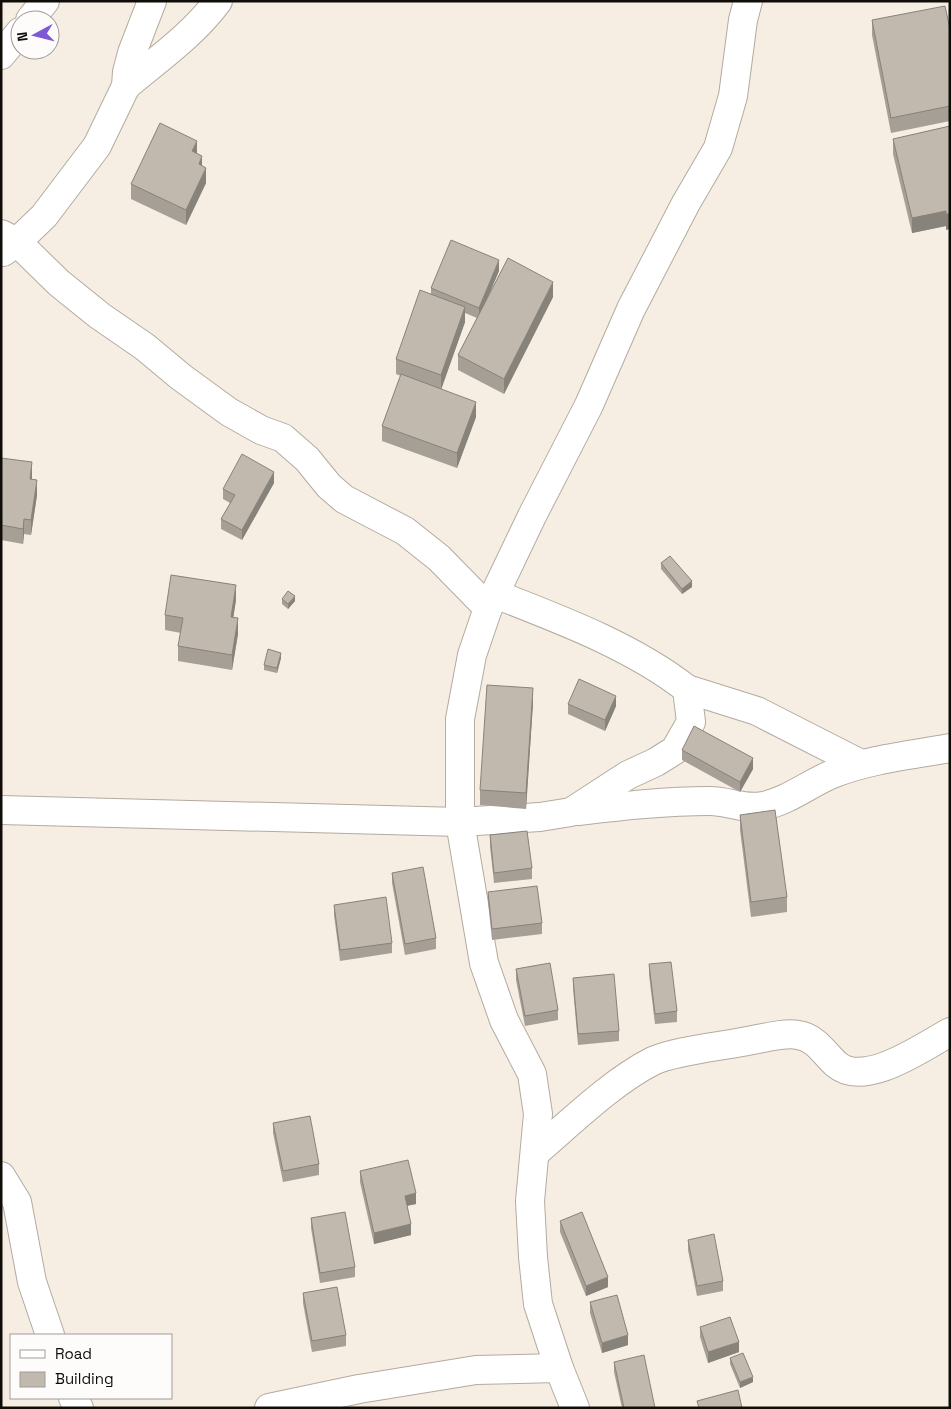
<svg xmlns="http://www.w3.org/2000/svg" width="951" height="1409" viewBox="0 0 951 1409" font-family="'Space Grotesk',sans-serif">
	<rect width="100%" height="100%" fill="#f6eee2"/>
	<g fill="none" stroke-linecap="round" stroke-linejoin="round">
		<defs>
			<g id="minor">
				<polyline points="30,20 45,1"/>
				<polyline points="1,55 20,32"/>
				<path d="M126,86C158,59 193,35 218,1"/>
				<polyline points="1,234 17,242 59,283 100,316 145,347 181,377 229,412 261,430 283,438 307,459 329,486 344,499 405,531 439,558 488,608"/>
				<polyline points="3,252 17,242 44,216 97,146 126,86 127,72 132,53 152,1"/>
				<polyline points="687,689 757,711 861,764"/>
				<path d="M1,810L460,822L540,817L571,812L628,775L656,762L675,750L691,722L687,689C632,646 559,619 495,594"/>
				<path d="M578,811C622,806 666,801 710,801C728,801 745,810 763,806C789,801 811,782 835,773C871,759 912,755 950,748"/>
				<path d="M536,1152C570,1123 613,1081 653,1061C675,1051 716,1047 742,1042C756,1040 784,1032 798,1035C815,1037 825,1054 836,1064C864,1089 923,1047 950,1032"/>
				<polyline points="1,1176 17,1202 32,1282 50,1335"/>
				<polyline points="73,1398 79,1408"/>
				<polyline points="269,1408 359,1389 476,1370 559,1368"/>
				<polyline points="575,1408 559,1368 538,1304 533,1257 530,1201 538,1114 532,1074 504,1020 484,963 460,822 460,719 472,655 488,608 532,516 589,405 631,309 686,203 718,148 733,96 743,20 748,1"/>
			</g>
		</defs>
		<!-- minor casing -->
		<use href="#minor" stroke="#b3ab9f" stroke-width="30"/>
		<!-- minor -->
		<use href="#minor" stroke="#fff" stroke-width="28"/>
	</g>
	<!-- wall -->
	<g fill="#a69f96">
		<polygon points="872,20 950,29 950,121 891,133 872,35"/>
		<polygon points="950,126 946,230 946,226 912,233 893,154 893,139"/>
		<polygon points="197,153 202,165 206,183 186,225 131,199 131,184"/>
		<polygon points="499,271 486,301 553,297 504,394 458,370 458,355 477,318 465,313 465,322 441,389 476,417 457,468 382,441 382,426 401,376 396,374 396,359 431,294 431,288"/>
		<polygon points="1,458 32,479 37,495 31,535 24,534 23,544 1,540"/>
		<polygon points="274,483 242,540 221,529 221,519 230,503 223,499 223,489"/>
		<polygon points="661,563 692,587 682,594 661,569"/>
		<polygon points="282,599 295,601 288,609 282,604"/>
		<polygon points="236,600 233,618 238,634 232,670 178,661 178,646 181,633 165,630 165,615"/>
		<polygon points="281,658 277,673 264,670 264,665"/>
		<polygon points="533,703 526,809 480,805 480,790"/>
		<polygon points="568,704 616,706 605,731 568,714"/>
		<polygon points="682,750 753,769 740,792 682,760"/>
		<polygon points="740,815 787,897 787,912 751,917 740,830"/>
		<polygon points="490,835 532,868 532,879 494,883 490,846"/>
		<polygon points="392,873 436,938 436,949 405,955 392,883"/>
		<polygon points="488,892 542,923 542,934 492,940 488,902"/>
		<polygon points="334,905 392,943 392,953 340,961 334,915"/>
		<polygon points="649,964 677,1011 677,1022 655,1024 649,975"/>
		<polygon points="516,969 558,1010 558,1020 525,1026 516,980"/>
		<polygon points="573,978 619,1031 619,1041 578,1045 573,988"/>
		<polygon points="273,1123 319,1164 319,1175 283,1182 273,1133"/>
		<polygon points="360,1171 416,1204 407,1206 411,1235 374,1244 360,1182"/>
		<polygon points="311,1218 355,1267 355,1277 320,1283 311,1228"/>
		<polygon points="560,1221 608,1287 586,1296 560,1232"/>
		<polygon points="688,1240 723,1281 723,1291 697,1296 688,1250"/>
		<polygon points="303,1293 346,1335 346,1346 312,1352 303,1303"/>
		<polygon points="590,1302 628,1345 602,1353 590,1313"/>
		<polygon points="700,1327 739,1352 708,1363 700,1337"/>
		<polygon points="730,1358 753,1382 740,1388 730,1364"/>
		<polygon points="614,1362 655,1408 622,1408 614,1372"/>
	</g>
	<!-- shaded-wall -->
	<g fill="#87827a">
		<polygon points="197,141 197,156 192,151"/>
		<polygon points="202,156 202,171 199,164"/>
		<polygon points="206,168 206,183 186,225 186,210"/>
		<polygon points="946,211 946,226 912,233 912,218"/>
		<polygon points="946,214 950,214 950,229 946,230"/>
		<polygon points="499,260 499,271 479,318 479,308"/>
		<polygon points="553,282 553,297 504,394 504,379"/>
		<polygon points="465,307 465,322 441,390 441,375"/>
		<polygon points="476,402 476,417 457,468 457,453"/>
		<polygon points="32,462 32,477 30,494 30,479"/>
		<polygon points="274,472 274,483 242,540 242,530"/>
		<polygon points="37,480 37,495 31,535 31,520"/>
		<polygon points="24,519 24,534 23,544 23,529"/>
		<polygon points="692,581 692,587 682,594 682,589"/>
		<polygon points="236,585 236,600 231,632 231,617"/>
		<polygon points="295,596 295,601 288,609 288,604"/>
		<polygon points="238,618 238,634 232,670 232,655"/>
		<polygon points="281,653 281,658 277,673 277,668"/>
		<polygon points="533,688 533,703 526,809 526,793"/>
		<polygon points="616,696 616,706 605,731 605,720"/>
		<polygon points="753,758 753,769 740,792 740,782"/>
		<polygon points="416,1193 416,1204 405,1206 405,1196"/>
		<polygon points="411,1224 411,1235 374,1244 374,1233"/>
		<polygon points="608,1277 608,1287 586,1296 586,1286"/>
		<polygon points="628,1335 628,1345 602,1353 602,1343"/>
		<polygon points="739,1342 739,1352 708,1363 708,1352"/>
		<polygon points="753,1377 753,1382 740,1388 740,1382"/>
	</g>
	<!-- building -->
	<g fill="#c1b9ae" stroke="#87827a">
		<polygon points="945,6 950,29 950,106 891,118 872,20"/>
		<polygon points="160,123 197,141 192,151 202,156 199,164 206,168 186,210 131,184"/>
		<polygon points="950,126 950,214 946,214 946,211 912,218 893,139"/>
		<polygon points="451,240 499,260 479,308 431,288"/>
		<polygon points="508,258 553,282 504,379 458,355"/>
		<polygon points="420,290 465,307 441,375 396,359"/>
		<polygon points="401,374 476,402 457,453 382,426"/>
		<polygon points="242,454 274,472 242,530 221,519 235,495 223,489"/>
		<polygon points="1,458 32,462 30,479 37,480 31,520 24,519 23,529 1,525"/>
		<polygon points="670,556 692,581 682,589 661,563"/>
		<polygon points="171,575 236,585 231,617 238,618 232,655 178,646 183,618 165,615"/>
		<polygon points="288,591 295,596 288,604 282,599"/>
		<polygon points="268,649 281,653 277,668 264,665"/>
		<polygon points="579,679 616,696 605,720 568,704"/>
		<polygon points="487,685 533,688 526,793 480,790"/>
		<polygon points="694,726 753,758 740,782 682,750"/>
		<polygon points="775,810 787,897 751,902 740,815"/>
		<polygon points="527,831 532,868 494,873 490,835"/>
		<polygon points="423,867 436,938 405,944 392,873"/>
		<polygon points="537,886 542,923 492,929 488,892"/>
		<polygon points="386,897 392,943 340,950 334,905"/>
		<polygon points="671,962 677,1011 655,1014 649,964"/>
		<polygon points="550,963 558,1010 525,1016 516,969"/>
		<polygon points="614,974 619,1031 578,1034 573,978"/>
		<polygon points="310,1116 319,1164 283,1171 273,1123"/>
		<polygon points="408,1160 416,1193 405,1196 411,1224 374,1233 360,1171"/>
		<polygon points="345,1212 355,1267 320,1273 311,1218"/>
		<polygon points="582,1212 608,1277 586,1286 560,1221"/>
		<polygon points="714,1234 723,1281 697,1286 688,1240"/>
		<polygon points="337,1287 346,1335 312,1341 303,1293"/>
		<polygon points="617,1295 628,1335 602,1343 590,1302"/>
		<polygon points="730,1317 739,1342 708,1352 700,1327"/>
		<polygon points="743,1353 753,1377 740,1382 730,1358"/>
		<polygon points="644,1355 655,1408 624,1408 614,1362"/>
		<polygon points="738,1390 742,1408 699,1408 697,1401"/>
	</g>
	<!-- border -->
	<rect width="951" height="1409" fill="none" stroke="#100d09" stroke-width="5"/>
	<!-- legend -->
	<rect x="10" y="1334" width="162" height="65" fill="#fefcfa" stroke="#9f9c9a"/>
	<rect x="20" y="1350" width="25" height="8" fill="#ffffff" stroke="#9f9c9a"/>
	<text x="55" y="1359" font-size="15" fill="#100d09">Road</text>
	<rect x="20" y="1372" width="25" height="15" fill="#c1b9ae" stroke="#9f9c9a"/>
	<text x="55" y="1384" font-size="15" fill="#100d09">Building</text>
	<!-- north arrow -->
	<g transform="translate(35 35) rotate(263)"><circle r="24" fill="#fefcfa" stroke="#9f9c9a"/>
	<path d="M0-4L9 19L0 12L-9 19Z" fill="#7f59d3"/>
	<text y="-8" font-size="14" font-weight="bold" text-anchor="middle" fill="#100d09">N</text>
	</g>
</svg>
